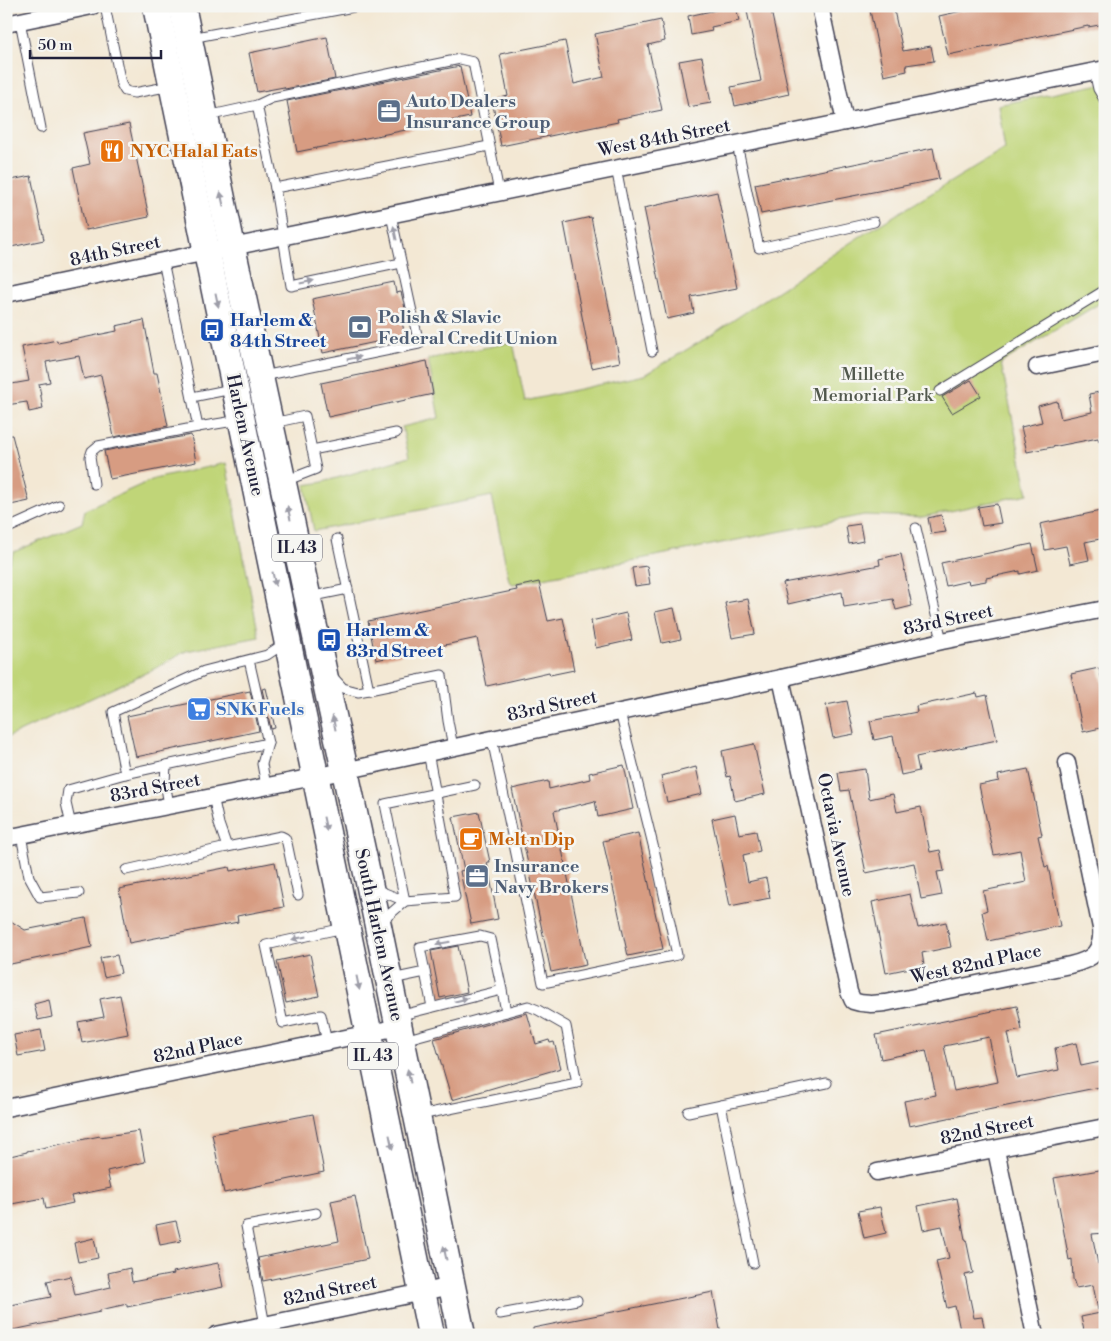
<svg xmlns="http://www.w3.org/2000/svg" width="1111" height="1341" viewBox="0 0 1111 1341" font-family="'Libre Bodoni',serif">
	<rect width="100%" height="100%" fill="#f6f6f2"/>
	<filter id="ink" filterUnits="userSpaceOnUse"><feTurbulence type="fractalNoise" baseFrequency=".02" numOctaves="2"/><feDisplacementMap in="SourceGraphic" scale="10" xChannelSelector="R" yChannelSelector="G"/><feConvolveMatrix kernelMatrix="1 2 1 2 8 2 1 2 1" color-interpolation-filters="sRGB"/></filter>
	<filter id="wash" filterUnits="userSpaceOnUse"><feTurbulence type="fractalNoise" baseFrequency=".0096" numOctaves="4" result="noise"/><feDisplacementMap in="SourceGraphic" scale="20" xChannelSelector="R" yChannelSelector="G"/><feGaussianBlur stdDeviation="1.12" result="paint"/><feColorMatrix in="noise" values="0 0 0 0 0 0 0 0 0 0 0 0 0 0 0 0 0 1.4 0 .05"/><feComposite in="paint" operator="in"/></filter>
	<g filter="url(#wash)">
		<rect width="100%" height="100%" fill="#f3e8d4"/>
		<!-- green -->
		<g fill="#c0d578" stroke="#717c5a">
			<polygon points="1105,83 1105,300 1001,363 1028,494 923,517 864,515 513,584 509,581 492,496 314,531 305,485 323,482 409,457 402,427 439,418 428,359 513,342 525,401 644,375 708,337 859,237 1005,149 998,105"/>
			<polygon points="226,463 259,637 186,651 154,669 6,738 6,568 14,552 82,523 85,510 154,479"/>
		</g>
		<g id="blocks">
			<!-- building -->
			<g fill="#d79c82" fill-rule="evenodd">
				<polygon points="716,6 736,6 739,21 711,27 712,31 691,35 688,16 716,10"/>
				<polygon points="770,6 789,94 735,106 731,87 761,81 747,11"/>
				<polygon points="869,6 893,6 903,51 931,46 934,61 906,65 907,71 884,76"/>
				<polygon points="984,6 1105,6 1105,24 1088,27 1088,26 948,55 939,16"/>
				<polygon points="661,20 665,41 648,45 662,110 617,119 618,122 501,146 492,100 508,96 500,54 565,41 574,84 604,77 595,34"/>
				<polygon points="327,37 335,79 285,89 284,87 257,92 249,53"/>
				<polygon points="702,57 711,103 688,107 679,61"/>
				<polygon points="460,66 470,117 297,152 287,101"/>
				<polygon points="129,124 149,217 86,230 73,168 90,164 83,133"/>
				<polygon points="933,148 939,179 761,214 755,184"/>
				<polygon points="31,176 44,240 11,247 6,225 6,181"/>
				<polygon points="717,192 737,288 691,297 694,313 667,319 644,208"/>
				<polygon points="591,217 620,362 592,368 564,223"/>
				<polygon points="394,282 396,293 401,292 407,316 401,317 405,336 323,353 312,299"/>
				<polygon points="144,320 154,373 157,373 168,426 114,437 101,375 84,379 79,356 46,362 50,382 39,384 43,409 29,412 27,402 6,405 6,385 29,381 22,347 57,340 58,343 117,331 116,326"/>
				<polygon points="427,361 433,394 328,417 321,383"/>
				<polygon points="971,380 981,396 952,413 942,397"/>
				<polygon points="1105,391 1105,440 1099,441 1098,438 1027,452 1021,427 1042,422 1038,406 1057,401 1061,419 1092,412 1089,394"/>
				<polygon points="6,435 12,435 29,501 6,506"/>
				<polygon points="191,435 196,462 110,479 104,451"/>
				<polygon points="997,504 1001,523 982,526 978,507"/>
				<polygon points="1105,510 1105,538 1085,542 1089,560 1070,564 1066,546 1045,550 1040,524"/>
				<polygon points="941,515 946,532 931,534 928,518"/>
				<polygon points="860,524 863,541 849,544 846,526"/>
				<polygon points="1032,544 1038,570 1020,574 1020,571 986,578 986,581 969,584 968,581 946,586 941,563"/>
				<polygon points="901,554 912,606 896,610 893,599 844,607 842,592 788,604 783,583 880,565 879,559"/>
				<polygon points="647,566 650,584 635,586 632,568"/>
				<polygon points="539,582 548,621 563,618 574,670 550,675 549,672 487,686 477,638 376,660 368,621 517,590 516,587"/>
				<polygon points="748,599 755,634 732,638 725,603"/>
				<polygon points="674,608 681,639 662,643 655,612"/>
				<polygon points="626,613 632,640 596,648 591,621"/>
				<polygon points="1099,668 1105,694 1105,727 1083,732 1071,674"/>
				<polygon points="266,688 275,728 271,729 262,689"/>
				<polygon points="250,691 259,731 136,757 127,716"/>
				<polygon points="977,693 978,697 987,695 997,740 916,757 919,771 901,775 893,736 874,740 870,721 917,712 916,706"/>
				<polygon points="847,701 854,734 833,738 826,705"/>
				<polygon points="754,744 765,794 735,801 730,776 727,777 722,751"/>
				<polygon points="624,765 633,809 598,817 595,801 554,811 586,965 551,972 512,789 548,781 549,789 590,779 589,773"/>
				<polygon points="696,767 702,794 667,802 661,776"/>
				<polygon points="865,769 869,799 893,794 897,812 921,807 930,852 940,850 944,871 937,872 942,895 921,899 914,863 866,873 849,790 841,791 838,773"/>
				<polygon points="1028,769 1042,835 1038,836 1045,867 1048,866 1060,926 988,941 982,912 987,910 983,891 1026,882 1020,850 994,855 979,785 999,781 998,775"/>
				<polygon points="479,812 490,862 487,862 498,919 471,924 460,871 464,870 453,817"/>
				<polygon points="735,814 739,834 756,831 760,851 743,855 748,882 766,878 770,898 730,906 712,819"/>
				<polygon points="638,833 663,949 628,956 603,841"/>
				<polygon points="275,862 284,907 237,916 238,922 129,943 119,889 229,867 230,871"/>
				<polygon points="910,894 918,928 946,922 951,947 922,953 924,965 886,973 872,902"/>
				<polygon points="6,918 25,930 86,918 92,947 6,965"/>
				<polygon points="458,946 467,992 440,998 431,951"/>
				<polygon points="310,954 319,996 286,1003 277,961"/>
				<polygon points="117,955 121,973 104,977 100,958"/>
				<polygon points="120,995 128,1034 82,1043 78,1022 104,1017 100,999"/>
				<polygon points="49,1000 52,1017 38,1020 34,1004"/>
				<path d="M1017,1006L1022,1030L1008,1033L1017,1078L1059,1070L1055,1048L1076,1043L1081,1066L1105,1061V1086L909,1126L904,1101L936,1095L926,1050L881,1059L876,1035ZM989,1037L998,1082L954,1091L944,1046Z"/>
				<polygon points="527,1013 536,1044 549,1040 550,1043 554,1042 561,1068 452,1100 434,1039"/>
				<polygon points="41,1030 45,1051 18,1056 14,1035"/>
				<polygon points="313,1114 324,1172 224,1193 212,1134"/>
				<polygon points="139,1131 145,1162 107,1171 111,1188 71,1196 73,1203 46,1209 44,1198 6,1205 6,1157 27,1152 27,1151 100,1136 100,1137"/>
				<polygon points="1105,1169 1105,1233 1092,1234 1098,1264 1105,1263 1105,1309 1098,1310 1093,1285 1076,1288 1073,1279 1072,1259 1069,1260 1054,1178"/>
				<polygon points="355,1196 368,1259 263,1281 258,1258 339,1241 331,1201"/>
				<polygon points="957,1198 965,1239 966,1239 973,1273 965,1275 974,1318 982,1317 986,1335 961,1335 955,1306 947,1308 936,1261 949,1258 942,1226 923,1230 918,1206"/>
				<polygon points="880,1207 886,1233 864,1238 858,1211"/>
				<polygon points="176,1221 181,1241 160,1245 156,1225"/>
				<polygon points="94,1238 98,1258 78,1262 74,1243"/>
				<polygon points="218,1263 223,1287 127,1307 127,1304 100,1310 100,1312 8,1331 6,1322 6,1306 51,1297 47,1281 71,1276 75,1295 111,1287 108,1273 130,1268 132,1282 174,1274 173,1272"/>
				<polygon points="713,1292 721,1335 533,1335 533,1328"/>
				<polygon points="1105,1312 1105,1335 1085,1335 1081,1317"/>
			</g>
		</g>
	</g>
	<g filter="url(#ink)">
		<use href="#blocks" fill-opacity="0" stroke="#414052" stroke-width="1"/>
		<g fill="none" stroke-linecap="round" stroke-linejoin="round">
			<defs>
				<g id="service">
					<polyline points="105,6 121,84 125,91 134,93 171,86"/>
					<polyline points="20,21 41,128"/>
					<polyline points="191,38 359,6"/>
					<polyline points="1094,71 1098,89 1105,101"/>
					<polyline points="257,105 272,98 460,59 473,62 499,192"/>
					<polyline points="207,116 257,105 275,188"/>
					<polyline points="737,144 759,248 874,222"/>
					<polyline points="616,168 652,351"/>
					<polyline points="401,263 291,286 275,188 489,146"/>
					<polyline points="263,376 419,344 391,215"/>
					<polyline points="940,391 1105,290"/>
					<polyline points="192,397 232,389"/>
					<polyline points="273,423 305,416 316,469 285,481"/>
					<polyline points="198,427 240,420"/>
					<polyline points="312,450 396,433"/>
					<polyline points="94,484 90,457 92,451 98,446 198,427 163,261"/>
					<polyline points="916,528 942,641"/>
					<polyline points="6,529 59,505"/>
					<polyline points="337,539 369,690 442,675 448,721 453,747"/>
					<polyline points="309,597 348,589"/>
					<polyline points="249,660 268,743 125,774 113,712 204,671 267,655 285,643"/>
					<polyline points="332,676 343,688 358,692 369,690"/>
					<polyline points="492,739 543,983 677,955 654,849 620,712"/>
					<polyline points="428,752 455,897 405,901 385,804 475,785"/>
					<polyline points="166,765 165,782 169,805"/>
					<polyline points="266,786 262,764 268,743"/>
					<polyline points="213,796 219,824 227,847 281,836 285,838 287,843 298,895"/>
					<polyline points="71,825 66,803 68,790 125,774"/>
					<polyline points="21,835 29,877 40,897 79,893"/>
					<polyline points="126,870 227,847"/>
					<polyline points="375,889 405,901 382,921"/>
					<polyline points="425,972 432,1007"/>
					<polyline points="392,979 425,972 420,947 480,936 491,939 502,990 398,1016"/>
					<polyline points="502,990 506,1012"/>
					<polyline points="404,1040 528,1006 538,1010 566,1026 577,1083 420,1115"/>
					<polyline points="327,1042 321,1015 283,1023 266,945 344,928"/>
					<polyline points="721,1105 753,1263"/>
					<polyline points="688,1112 827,1083"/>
					<polyline points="500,1314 577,1300"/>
					<polyline points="265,1325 246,1226 316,1213"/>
				</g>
				<g id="minor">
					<polyline points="820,6 845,122"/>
					<polyline points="6,24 92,6"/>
					<polyline points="6,294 163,261 1105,69"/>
					<polyline points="1037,367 1105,353"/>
					<path d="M781,678L849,992L853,1001C864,1005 874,1004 885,1003L1070,965C1092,960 1103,952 1101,928L1067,763"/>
					<polyline points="6,838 344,771 492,739 781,678 942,641 1105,609"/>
					<polyline points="6,1108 399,1027"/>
					<polyline points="996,1150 1035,1335"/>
					<polyline points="877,1172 1105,1127"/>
					<polyline points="216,1335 452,1286"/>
				</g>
				<g id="primary">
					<polyline points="156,6 431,1335"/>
					<polyline points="182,6 232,247 370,887 462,1335"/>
				</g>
			</defs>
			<!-- service casing -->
			<use href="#service" stroke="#414052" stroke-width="11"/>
			<!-- minor casing -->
			<use href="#minor" stroke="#414052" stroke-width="19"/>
			<!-- primary casing -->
			<use href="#primary" stroke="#414052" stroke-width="29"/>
			<!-- service -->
			<use href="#service" stroke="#fff" stroke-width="9"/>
			<!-- minor -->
			<use href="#minor" stroke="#fff" stroke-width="16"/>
			<!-- primary -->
			<use href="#primary" stroke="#fff" stroke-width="26"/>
		</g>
		<!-- one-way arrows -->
		<defs><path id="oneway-solid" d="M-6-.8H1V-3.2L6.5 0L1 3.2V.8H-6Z" transform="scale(1.25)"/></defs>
		<g fill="#9c9ca7">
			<use href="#oneway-solid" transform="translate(222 199) rotate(-102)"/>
			<use href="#oneway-solid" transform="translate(395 233) rotate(-102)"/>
			<use href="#oneway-solid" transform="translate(307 282) rotate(-12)"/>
			<use href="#oneway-solid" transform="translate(217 300) rotate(78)"/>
			<use href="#oneway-solid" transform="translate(354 358) rotate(-12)"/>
			<use href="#oneway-solid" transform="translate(289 513) rotate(-102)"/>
			<use href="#oneway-solid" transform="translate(274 579) rotate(78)"/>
			<use href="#oneway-solid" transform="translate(334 723) rotate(-102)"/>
			<use href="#oneway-solid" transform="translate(325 824) rotate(78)"/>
			<use href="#oneway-solid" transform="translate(299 938) rotate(168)"/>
			<use href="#oneway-solid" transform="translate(443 943) rotate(170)"/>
			<use href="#oneway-solid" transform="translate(358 983) rotate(78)"/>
			<use href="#oneway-solid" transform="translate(461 1000) rotate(-14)"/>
			<use href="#oneway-solid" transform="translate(409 1076) rotate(-102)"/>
			<use href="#oneway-solid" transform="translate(391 1142) rotate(78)"/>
			<use href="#oneway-solid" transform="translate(445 1253) rotate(-102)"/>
		</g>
	</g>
	<!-- icons -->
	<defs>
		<symbol id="office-square" viewBox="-11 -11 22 22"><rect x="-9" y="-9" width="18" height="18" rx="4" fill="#5c6f8a" stroke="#f6f6f2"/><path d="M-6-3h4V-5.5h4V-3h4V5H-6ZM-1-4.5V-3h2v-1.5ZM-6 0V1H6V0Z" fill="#fff"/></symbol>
		<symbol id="restaurant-square" viewBox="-11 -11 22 22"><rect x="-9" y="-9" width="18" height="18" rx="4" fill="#e8710a" stroke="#f6f6f2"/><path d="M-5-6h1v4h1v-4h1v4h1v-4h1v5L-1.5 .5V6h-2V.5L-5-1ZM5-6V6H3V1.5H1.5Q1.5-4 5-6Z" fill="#fff"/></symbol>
		<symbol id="bank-square" viewBox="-11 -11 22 22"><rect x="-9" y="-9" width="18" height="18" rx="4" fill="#5c6f8a" stroke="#f6f6f2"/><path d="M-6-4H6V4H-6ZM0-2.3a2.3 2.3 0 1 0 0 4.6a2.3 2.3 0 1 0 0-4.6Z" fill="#fff"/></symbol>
		<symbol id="bus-square" viewBox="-11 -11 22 22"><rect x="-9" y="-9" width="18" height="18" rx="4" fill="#1a4fb4" stroke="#f6f6f2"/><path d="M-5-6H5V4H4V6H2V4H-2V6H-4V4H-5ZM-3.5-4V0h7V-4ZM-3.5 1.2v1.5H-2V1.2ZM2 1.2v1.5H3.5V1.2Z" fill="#fff"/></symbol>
		<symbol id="supermarket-square" viewBox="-11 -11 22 22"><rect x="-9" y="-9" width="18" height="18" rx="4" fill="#3f7fe0" stroke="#f6f6f2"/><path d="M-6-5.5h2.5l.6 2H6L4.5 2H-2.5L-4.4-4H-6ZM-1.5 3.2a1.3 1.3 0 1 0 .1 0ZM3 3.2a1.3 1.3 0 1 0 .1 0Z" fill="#fff"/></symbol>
		<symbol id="cafe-square" viewBox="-11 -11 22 22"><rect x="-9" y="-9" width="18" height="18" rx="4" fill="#e8710a" stroke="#f6f6f2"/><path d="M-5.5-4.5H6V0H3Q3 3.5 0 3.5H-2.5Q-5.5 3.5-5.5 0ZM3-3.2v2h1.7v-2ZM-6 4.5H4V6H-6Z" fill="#fff"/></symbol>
	</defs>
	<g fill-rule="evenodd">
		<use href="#office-square" x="375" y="97" width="28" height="28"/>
		<use href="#restaurant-square" x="98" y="137" width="28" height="28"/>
		<use href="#bank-square" x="346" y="313" width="28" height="28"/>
		<use href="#bus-square" x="198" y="316" width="28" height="28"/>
		<use href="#bus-square" x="315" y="626" width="28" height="28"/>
		<use href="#supermarket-square" x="185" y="695" width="28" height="28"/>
		<use href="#cafe-square" x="457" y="825" width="28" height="28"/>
		<use href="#office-square" x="463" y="862" width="28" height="28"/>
	</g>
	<g text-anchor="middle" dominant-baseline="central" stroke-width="5" stroke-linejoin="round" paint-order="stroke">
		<!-- shield labels -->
		<g fill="#f6f6f2" stroke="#626272" stroke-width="1">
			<rect x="272" y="534.5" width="50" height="27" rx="4"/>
			<rect x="348" y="1042.5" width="50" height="27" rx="4"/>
		</g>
		<g font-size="16" font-weight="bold" fill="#22223b">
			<text x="297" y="548">IL 43</text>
			<text x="373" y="1056">IL 43</text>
		</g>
		<!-- service labels -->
		<g font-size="18" font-weight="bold" fill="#4e5e75" stroke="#f6f6f2" text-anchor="start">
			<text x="406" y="101">Auto Dealers<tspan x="406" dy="21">Insurance Group</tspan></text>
			<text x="378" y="317">Polish &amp; Slavic<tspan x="378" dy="21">Federal Credit Union</tspan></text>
			<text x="494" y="866">Insurance<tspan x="494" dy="21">Navy Brokers</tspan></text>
		</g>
		<!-- street labels -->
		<g font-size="18" fill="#22223b" stroke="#f6f6f2">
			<text transform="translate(664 138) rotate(-11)">West 84th Street</text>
			<text transform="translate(115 251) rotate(-12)">84th Street</text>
			<text transform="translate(245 435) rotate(78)">Harlem Avenue</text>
			<text transform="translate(948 620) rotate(-12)">83rd Street</text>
			<text transform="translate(552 706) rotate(-12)">83rd Street</text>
			<text transform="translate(155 788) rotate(-11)">83rd Street</text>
			<text transform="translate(836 835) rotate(78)">Octavia Avenue</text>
			<text transform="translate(379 935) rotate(78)">South Harlem Avenue</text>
			<text transform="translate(976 964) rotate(-12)">West 82nd Place</text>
			<text transform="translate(198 1048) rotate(-12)">82nd Place</text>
			<text transform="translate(987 1130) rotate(-11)">82nd Street</text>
			<text transform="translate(330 1291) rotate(-11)">82nd Street</text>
		</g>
		<!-- food labels -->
		<g font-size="18" font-weight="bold" fill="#c56008" stroke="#f6f6f2" text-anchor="start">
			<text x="130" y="151">NYC Halal Eats</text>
			<text x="488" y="839">Melt n Dip</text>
		</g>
		<!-- transit labels -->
		<g font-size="18" font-weight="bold" fill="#164399" stroke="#f6f6f2" text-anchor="start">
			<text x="230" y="320">Harlem &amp;<tspan x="230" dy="21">84th Street</tspan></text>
			<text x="346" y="630">Harlem &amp;<tspan x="346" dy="21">83rd Street</tspan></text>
		</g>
		<!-- park labels -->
		<g font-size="18" fill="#51584d" stroke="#f6f6f2">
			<text x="873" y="374">Millette<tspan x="873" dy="21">Memorial Park</tspan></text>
		</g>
		<!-- shop labels -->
		<g font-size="18" font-weight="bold" fill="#366cbe" stroke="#f6f6f2" text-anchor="start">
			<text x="216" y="709">SNK Fuels</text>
		</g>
	</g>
	<!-- margin -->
	<rect width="1111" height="1341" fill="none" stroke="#f6f6f2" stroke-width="25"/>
	<!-- scale -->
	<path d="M30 50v8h131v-8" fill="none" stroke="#22223b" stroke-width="2.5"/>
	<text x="38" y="50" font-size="15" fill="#22223b" stroke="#f6f6f2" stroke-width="4" paint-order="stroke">50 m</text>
</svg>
